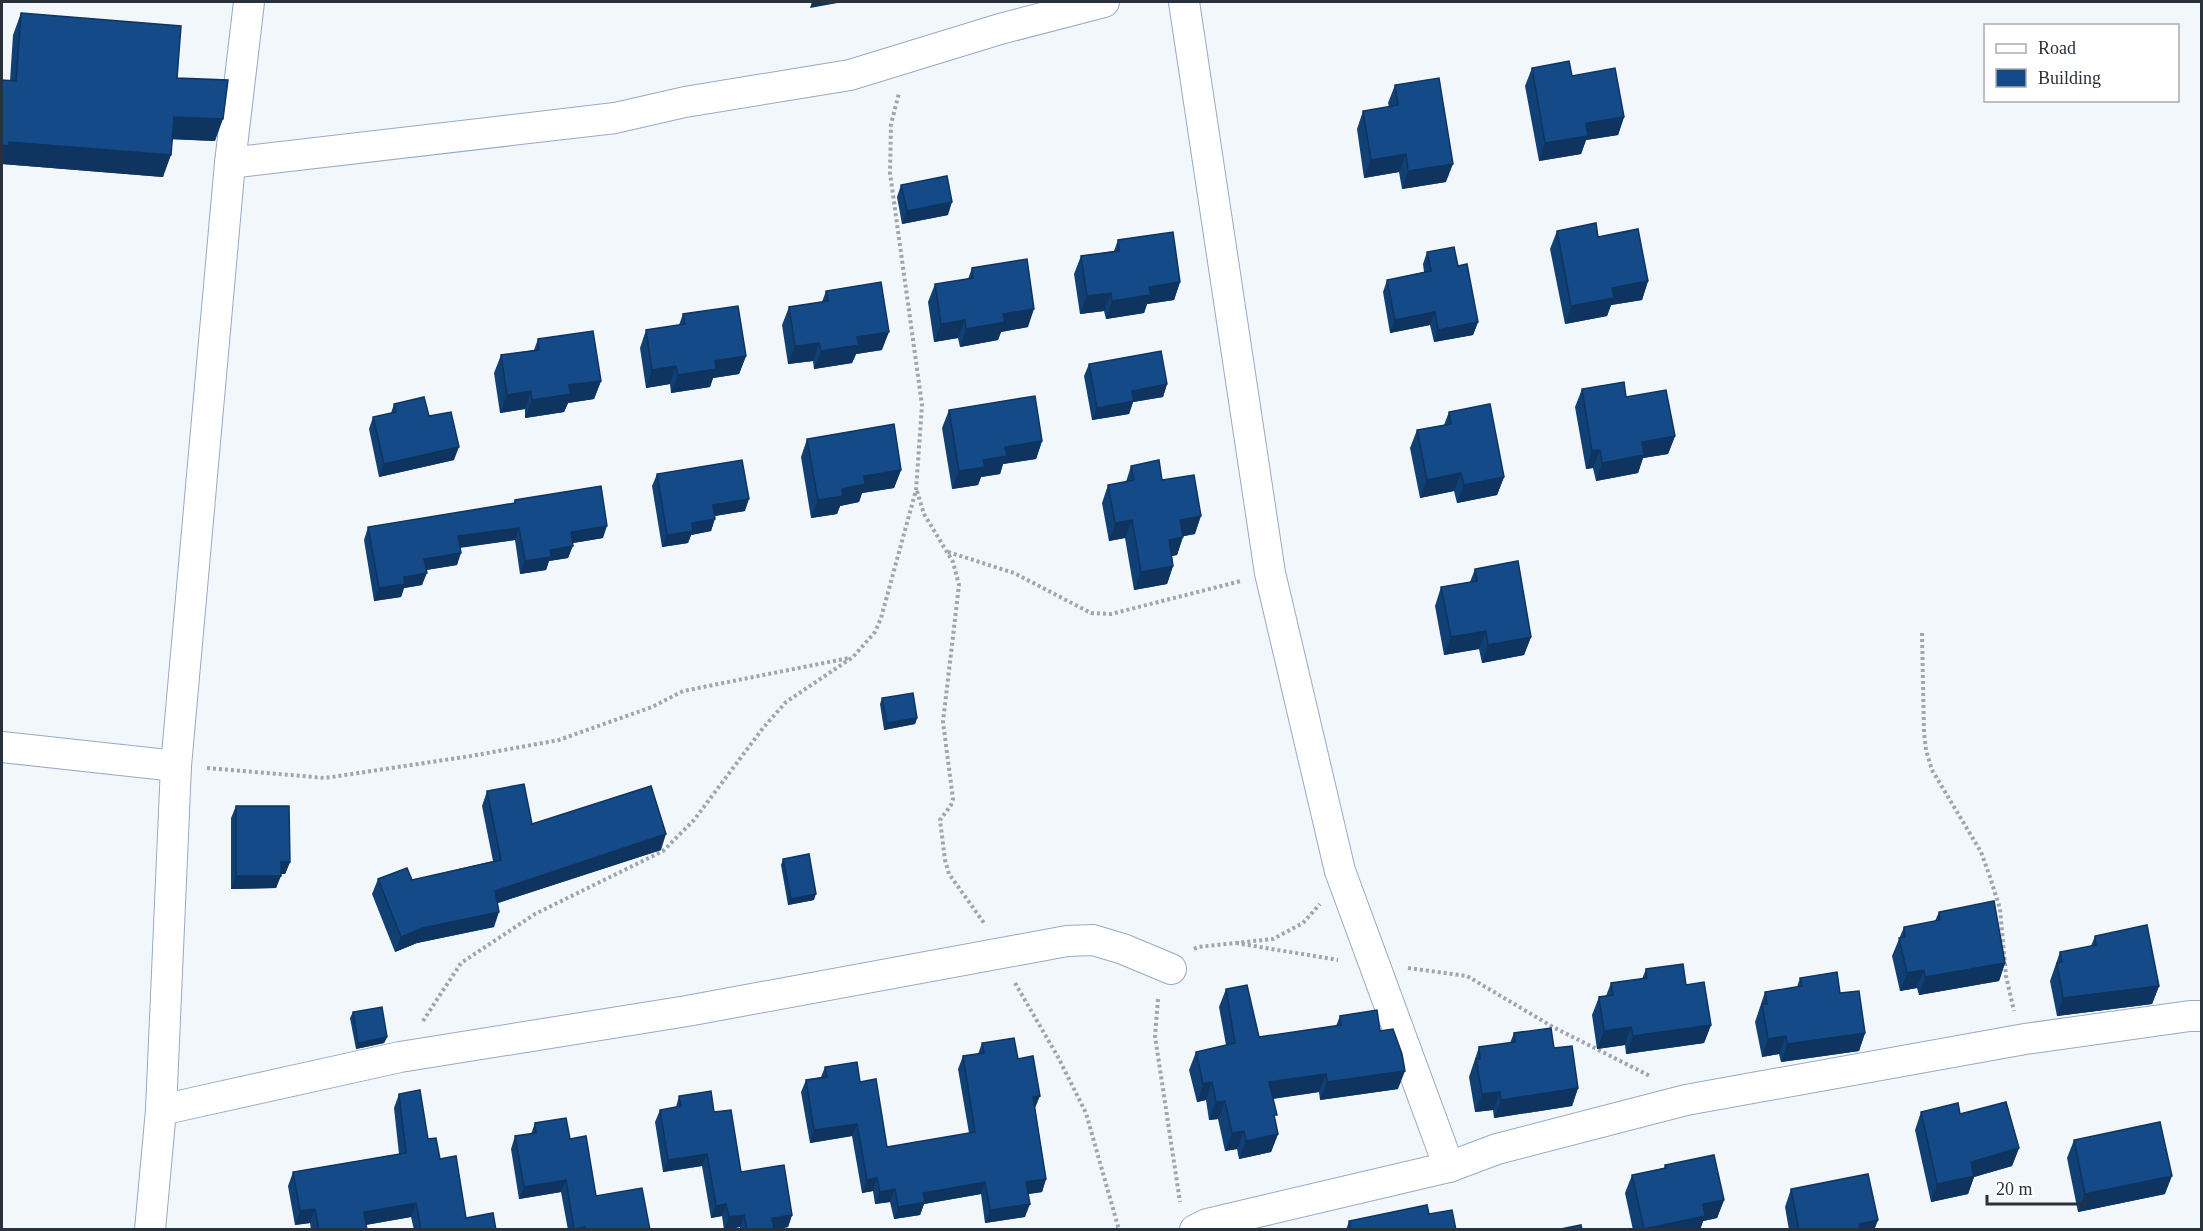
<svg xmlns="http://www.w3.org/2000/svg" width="2203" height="1231" viewBox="0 0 2203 1231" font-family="Georgia,serif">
	<rect width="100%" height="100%" fill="#f2f7fc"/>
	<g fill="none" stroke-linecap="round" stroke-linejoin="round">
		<defs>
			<g id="street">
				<polyline points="1184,2 1270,573 1340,871 1449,1167"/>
				<polyline points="230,163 615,118 685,102 850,75 1000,29 1104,2"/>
				<polyline points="2,747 176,766"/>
				<polyline points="161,1110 400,1057 687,1011 1067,941 1093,940 1123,949 1171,969"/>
				<polyline points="150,1230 161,1110 176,766 230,163 249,2"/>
				<polyline points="1195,1230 1207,1224 1449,1167 1497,1149 1686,1100 2025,1039 2190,1016 2202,1016"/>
			</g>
		</defs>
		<!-- street casing -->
		<use href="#street" stroke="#96abc5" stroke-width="32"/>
		<!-- path -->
		<g stroke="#a0a6ae" stroke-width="4" stroke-dasharray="3 3" stroke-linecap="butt">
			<polyline points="917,491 924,514 953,562 959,585 943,722 953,799 951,805 940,820 945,860 949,874 984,923"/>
			<polyline points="948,552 1014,573 1091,613 1111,614 1241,581"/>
			<polyline points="1922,633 1924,732 1926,750 1932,770 1981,852 1990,877 2000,909 2006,976 2014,1011"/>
			<polyline points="207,768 325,778 471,756 559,740 652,707 683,691 849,658"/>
			<polyline points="1236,943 1338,960"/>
			<polyline points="1194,949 1198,947 1273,939 1303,923 1320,904"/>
			<polyline points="1408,968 1467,976 1553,1027 1650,1076"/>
			<polyline points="1015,983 1058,1057 1086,1113 1119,1230"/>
			<polyline points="1158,999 1155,1036 1180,1202"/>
			<polyline points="423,1021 461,963 535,914 663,851 694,820 763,728 786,702 853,657 875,632 881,618 916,490 922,405 890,173 891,124 899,93"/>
		</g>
		<!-- street -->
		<use href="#street" stroke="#fff" stroke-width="30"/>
	</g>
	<!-- wall -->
	<g fill="#114075">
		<polygon points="21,13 177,78 215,141 172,139 163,177 2,164 2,165 2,80 10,81 13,35"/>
		<polygon points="1532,68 1572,76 1624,117 1618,135 1586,140 1581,154 1539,161 1525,86"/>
		<polygon points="1395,85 1446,182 1402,189 1399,172 1364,178 1357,129 1363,111 1389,107 1388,103"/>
		<polygon points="901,185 948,215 902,224 897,197"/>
		<polygon points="1557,231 1598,237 1648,281 1642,300 1611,305 1607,316 1565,324 1550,249"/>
		<polygon points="1118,240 1180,282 1174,300 1147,304 1144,313 1106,319 1104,311 1080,314 1074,274 1081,256 1114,251"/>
		<polygon points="1427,252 1458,266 1478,322 1473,335 1434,342 1430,325 1390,333 1383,292 1387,280 1424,272 1423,264"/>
		<polygon points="972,268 1028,327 1001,332 998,340 960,347 958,338 934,342 928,302 935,284 968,279"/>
		<polygon points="826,291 882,350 856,354 852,363 814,369 813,361 788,364 782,325 789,307 822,302"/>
		<polygon points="683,314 746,356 739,374 713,378 710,387 671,393 670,384 646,388 640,348 646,330 679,325"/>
		<polygon points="538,339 601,381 594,399 568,403 564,412 525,418 525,409 500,413 494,373 501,355 534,350"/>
		<polygon points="1089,364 1167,384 1163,397 1133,402 1129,414 1092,420 1084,376"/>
		<polygon points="1582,389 1626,397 1675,436 1668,454 1643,458 1638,473 1596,481 1593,468 1586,469 1575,407"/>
		<polygon points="394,404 454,460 379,477 369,429 373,417 391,413"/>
		<polygon points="949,410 1042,441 1036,459 1003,464 1000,474 981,477 978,485 952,489 942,428"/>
		<polygon points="1449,412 1504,477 1497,495 1457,503 1454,491 1420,498 1410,448 1417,430 1444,425"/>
		<polygon points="807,439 901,470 894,488 862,493 859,502 840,506 837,514 811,518 801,457"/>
		<polygon points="1131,466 1162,480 1195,534 1183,536 1177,555 1172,556 1173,566 1167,584 1134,590 1125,538 1109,541 1102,503 1108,485 1126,482"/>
		<polygon points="657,474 745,511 715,516 711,531 691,535 688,543 662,547 652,486"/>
		<polygon points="515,500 603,538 573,543 568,558 549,561 546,570 520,574 515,540 460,548 457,565 426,570 422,585 404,588 401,597 374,601 364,540 368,527 514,504"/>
		<polygon points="1475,569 1531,637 1524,655 1482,663 1479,649 1444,655 1435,606 1441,587 1470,582"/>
		<polygon points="882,698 917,718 915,724 884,730 880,704"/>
		<polygon points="487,791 532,824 661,850 497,903 494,927 417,943 395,952 372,894 378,879 412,880 493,861 482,806"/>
		<polygon points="236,806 290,862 285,874 281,874 276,888 231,889 231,818"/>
		<polygon points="783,859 814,900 788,905 781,865"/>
		<polygon points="1939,912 2005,963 1999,981 1919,995 1917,988 1900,991 1892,956 1904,927 1935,921"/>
		<polygon points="2095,936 2159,986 2152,1004 2057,1016 2050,981 2060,952 2091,946"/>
		<polygon points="1646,969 1686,985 1711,1025 1704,1043 1626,1054 1625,1045 1597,1049 1592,1015 1599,997 1606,996 1611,983 1642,979"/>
		<polygon points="1800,978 1840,993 1865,1033 1859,1051 1781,1062 1779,1054 1762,1057 1755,1022 1765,992 1797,987"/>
		<polygon points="1226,989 1259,1037 1336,1026 1340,1016 1380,1031 1398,1089 1320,1100 1319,1092 1273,1099 1275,1121 1278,1134 1271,1152 1239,1159 1237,1149 1225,1151 1218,1119 1209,1120 1206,1100 1197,1102 1189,1070 1196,1052 1226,1045 1219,1007"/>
		<polygon points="353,1012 387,1037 384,1043 356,1049 350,1018"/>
		<polygon points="1514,1033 1554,1048 1578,1088 1572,1106 1494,1118 1493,1110 1475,1112 1469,1077 1479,1047 1510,1043"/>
		<polygon points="982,1043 1018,1059 1035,1108 1046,1179 1042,1192 1028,1194 1025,1217 985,1223 981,1194 924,1204 920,1215 894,1219 890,1202 875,1204 873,1191 862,1193 852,1136 810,1143 801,1092 806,1080 821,1077 825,1067 860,1082 887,1147 969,1133 958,1069 963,1056 978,1054"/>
		<polygon points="399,1094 428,1139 440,1159 466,1218 496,1230 414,1230 411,1217 366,1225 367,1230 311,1230 310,1223 295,1225 288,1186 293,1172 399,1154 394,1108"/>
		<polygon points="679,1096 714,1112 741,1172 792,1215 788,1227 773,1230 740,1230 740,1227 724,1230 722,1216 711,1218 702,1166 663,1172 655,1122 660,1110 676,1107"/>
		<polygon points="1921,1112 1960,1114 2019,1148 2012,1166 1974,1177 1968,1194 1931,1202 1915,1130"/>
		<polygon points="535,1123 570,1139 596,1196 650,1230 568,1230 561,1192 519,1199 511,1149 515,1136 531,1134"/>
		<polygon points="2074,1140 2165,1194 2078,1212 2067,1158"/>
		<polygon points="1665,1165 1724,1200 1717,1218 1703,1221 1700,1230 1633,1230 1625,1193 1632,1175 1664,1168"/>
		<polygon points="1791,1189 1878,1220 1874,1230 1789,1230 1785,1207"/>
		<polygon points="1429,1214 1456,1230 1346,1230 1349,1221"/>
	</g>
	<!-- shaded-wall -->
	<g fill="#0e345f">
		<polygon points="812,2 843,2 810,8"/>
		<polygon points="174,117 223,119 215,141 166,139"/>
		<polygon points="1624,117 1618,135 1586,140 1581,154 1539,161 1545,143 1586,123"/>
		<polygon points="9,142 171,155 163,177 2,164 2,165 2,145"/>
		<polygon points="1406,154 1399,172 1364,178 1371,160"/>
		<polygon points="1453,164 1446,182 1402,189 1408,171"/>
		<polygon points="952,202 948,215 902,224 907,211"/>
		<polygon points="1648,281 1642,300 1611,305 1607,316 1565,324 1571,306 1612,288"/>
		<polygon points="1180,282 1174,300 1147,304 1144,313 1106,319 1112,301 1149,287"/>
		<polygon points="1111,293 1104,311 1080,314 1087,296"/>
		<polygon points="1034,309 1028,327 1001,332 998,340 960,347 966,329 1003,314"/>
		<polygon points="1435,312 1430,325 1390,333 1395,320"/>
		<polygon points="965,320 958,338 934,342 941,324"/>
		<polygon points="1478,322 1473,335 1434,342 1438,330"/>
		<polygon points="889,332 882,350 856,354 852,363 814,369 821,351 857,337"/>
		<polygon points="819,343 813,361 788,364 795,346"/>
		<polygon points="746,356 739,374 713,378 710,387 671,393 678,375 715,361"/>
		<polygon points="676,366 670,384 646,388 652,370"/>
		<polygon points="601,381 594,399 568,403 564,412 525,418 532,400 569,385"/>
		<polygon points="1167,384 1163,397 1133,402 1129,414 1092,420 1097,408 1132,391"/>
		<polygon points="531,391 525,409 500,413 507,395"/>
		<polygon points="1675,436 1668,454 1643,458 1638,473 1596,481 1602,463 1642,442"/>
		<polygon points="1042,441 1036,459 1003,464 1000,474 981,477 978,485 952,489 959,471 1005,447"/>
		<polygon points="459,447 454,460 379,477 384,464"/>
		<polygon points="1600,450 1593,468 1586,469 1592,451"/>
		<polygon points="901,470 894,488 862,493 859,502 840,506 837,514 811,518 818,500 842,489 864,476"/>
		<polygon points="1461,473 1454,491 1420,498 1427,480"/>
		<polygon points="1504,477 1497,495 1457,503 1464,485"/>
		<polygon points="749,499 745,511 708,517 713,505"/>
		<polygon points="1201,516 1195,534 1174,538 1180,520"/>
		<polygon points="715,519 711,531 691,535 688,543 662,547 667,535 692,523"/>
		<polygon points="1132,520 1125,538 1109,541 1115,523"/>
		<polygon points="607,526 603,538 567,544 571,532"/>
		<polygon points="519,528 515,540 454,548 458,536"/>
		<polygon points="1183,537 1177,555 1162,558 1169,540"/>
		<polygon points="573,546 568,558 549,561 546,570 520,574 525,561 550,550"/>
		<polygon points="461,553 457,565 420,571 424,559"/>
		<polygon points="1173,566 1167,584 1134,590 1141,572"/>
		<polygon points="427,573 422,585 404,588 401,597 374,601 379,588 404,577"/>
		<polygon points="1486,631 1479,649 1444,655 1451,637"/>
		<polygon points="1531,637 1524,655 1482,663 1488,645"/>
		<polygon points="917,718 915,724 884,730 887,723"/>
		<polygon points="666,834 661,850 489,906 495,891"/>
		<polygon points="281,862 290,862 285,874 277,874"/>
		<polygon points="236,876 281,876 276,888 231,889"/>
		<polygon points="816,894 814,900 788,905 791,899"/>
		<polygon points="499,912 494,927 417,943 395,952 401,937 423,928"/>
		<polygon points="2005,963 1999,981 1919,995 1925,977"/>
		<polygon points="1924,970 1917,988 1900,991 1907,973"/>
		<polygon points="2159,986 2152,1004 2057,1016 2063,998"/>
		<polygon points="1711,1025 1704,1043 1626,1054 1633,1036"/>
		<polygon points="1631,1027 1625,1045 1597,1049 1604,1031"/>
		<polygon points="1865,1033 1859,1051 1781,1062 1787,1044"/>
		<polygon points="1786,1036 1779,1054 1762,1057 1768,1039"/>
		<polygon points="387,1037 384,1043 356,1049 358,1043"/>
		<polygon points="1405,1071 1398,1089 1320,1100 1327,1082"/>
		<polygon points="1326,1074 1319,1092 1263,1100 1269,1082"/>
		<polygon points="1212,1082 1206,1100 1197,1102 1203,1084"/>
		<polygon points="1578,1088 1572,1106 1494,1118 1501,1100"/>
		<polygon points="1500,1092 1493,1110 1475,1112 1482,1094"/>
		<polygon points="1040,1096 1035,1108 1028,1109 1033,1097"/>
		<polygon points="1225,1101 1218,1119 1209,1120 1216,1102"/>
		<polygon points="857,1124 852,1136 810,1143 814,1130"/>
		<polygon points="1244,1131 1237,1149 1225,1151 1232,1133"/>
		<polygon points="1278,1134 1271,1152 1239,1159 1246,1141"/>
		<polygon points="2019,1148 2012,1166 1974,1177 1968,1194 1931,1202 1937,1184 1971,1162"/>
		<polygon points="707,1154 702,1166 663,1172 668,1160"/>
		<polygon points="2172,1176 2165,1194 2078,1212 2085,1194"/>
		<polygon points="877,1178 873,1191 862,1193 867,1180"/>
		<polygon points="1046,1179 1042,1192 1022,1195 1026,1182"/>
		<polygon points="566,1180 561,1192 519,1199 524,1187"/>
		<polygon points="985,1182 981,1194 924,1204 920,1215 894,1219 898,1207 923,1193"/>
		<polygon points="895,1189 890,1202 875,1204 880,1192"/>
		<polygon points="1724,1200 1717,1218 1703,1221 1700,1230 1644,1230 1703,1204"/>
		<polygon points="416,1203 411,1217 359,1226 364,1212"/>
		<polygon points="726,1204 722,1216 711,1218 716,1206"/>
		<polygon points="1030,1204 1025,1217 985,1223 990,1210"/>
		<polygon points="315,1209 310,1223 295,1225 300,1211"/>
		<polygon points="744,1215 740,1227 724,1230 729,1217"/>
		<polygon points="792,1215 788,1227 773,1230 764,1230 772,1218"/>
		<polygon points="1878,1220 1874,1230 1857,1230 1859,1224"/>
	</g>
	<!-- building -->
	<g fill="#144a88" stroke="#0e345f" stroke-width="1.5">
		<polygon points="21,13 181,26 177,78 228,80 223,119 174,117 171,155 9,142 8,146 2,145 2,80 16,81"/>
		<polygon points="1569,61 1572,76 1615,68 1624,117 1586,123 1588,136 1545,143 1532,68"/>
		<polygon points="1439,78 1453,164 1408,171 1406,154 1371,160 1363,111 1398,105 1395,85"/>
		<polygon points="947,176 952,202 907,211 901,185"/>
		<polygon points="1596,223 1598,237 1638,229 1648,281 1612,288 1614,298 1571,306 1557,231"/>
		<polygon points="1173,232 1180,282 1149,287 1151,295 1112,301 1111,293 1087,296 1081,256 1119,251 1118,240"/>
		<polygon points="1454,247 1458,266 1467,264 1478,322 1438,330 1435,312 1395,320 1387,280 1431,271 1427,252"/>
		<polygon points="1027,259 1034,309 1003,314 1005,322 966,329 965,320 941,324 935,284 973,278 972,268"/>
		<polygon points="881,282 889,332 857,337 859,345 821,351 819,343 795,346 789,307 828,301 826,291"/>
		<polygon points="738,306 746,356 715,361 716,369 678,375 676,366 652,370 646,330 685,324 683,314"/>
		<polygon points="593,331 601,381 569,385 571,394 532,400 531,391 507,395 501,355 539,350 538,339"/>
		<polygon points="1161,351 1167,384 1132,391 1134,401 1097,408 1089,364"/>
		<polygon points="1624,382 1626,397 1666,390 1675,436 1642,442 1644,455 1602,463 1600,450 1592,451 1582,389"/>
		<polygon points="1035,396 1042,441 1005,447 1007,456 983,460 985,467 959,471 949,410"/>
		<polygon points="424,397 429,416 451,412 459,447 384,464 373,417 396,412 394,404"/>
		<polygon points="1490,404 1504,477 1464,485 1461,473 1427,480 1417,430 1451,424 1449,412"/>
		<polygon points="894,424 901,470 864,476 865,484 842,489 843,496 818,500 807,439"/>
		<polygon points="742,460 749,499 713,505 715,519 692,523 693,531 667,535 657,474"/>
		<polygon points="1159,460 1162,480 1194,475 1201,516 1180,520 1183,537 1169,540 1173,566 1141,572 1132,520 1115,523 1108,485 1134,480 1131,466"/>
		<polygon points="601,486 607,526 571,532 573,546 550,550 551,557 525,561 519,528 458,536 461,553 424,559 427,573 404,577 405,584 379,588 368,527 515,503 515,500"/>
		<polygon points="1518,561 1531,637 1488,645 1486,631 1451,637 1441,587 1477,581 1475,569"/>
		<polygon points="913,693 917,718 887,723 882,698"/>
		<polygon points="524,784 532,824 651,786 666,834 495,891 499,912 423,928 401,937 378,879 407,868 412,880 501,860 487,791"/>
		<polygon points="236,806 289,806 290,862 281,862 281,876 236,876"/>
		<polygon points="809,854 816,894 791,899 783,859"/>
		<polygon points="1994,901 2005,963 1925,977 1924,970 1907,973 1899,938 1905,937 1904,927 1940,920 1939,912"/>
		<polygon points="2147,925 2159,986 2063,998 2057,963 2062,962 2060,952 2096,945 2095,936"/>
		<polygon points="1683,964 1686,985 1704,982 1711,1025 1633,1036 1631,1027 1604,1031 1599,997 1613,995 1611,983 1647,978 1646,969"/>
		<polygon points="1837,972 1840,993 1859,991 1865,1033 1787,1044 1786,1036 1768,1039 1762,1004 1767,1004 1765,992 1802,986 1800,978"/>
		<polygon points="1247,985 1259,1037 1341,1025 1340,1016 1377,1010 1380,1031 1393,1029 1402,1054 1405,1071 1327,1082 1326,1074 1269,1082 1277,1115 1274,1115 1278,1134 1246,1141 1244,1131 1232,1133 1225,1101 1216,1102 1212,1082 1203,1084 1196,1052 1235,1043 1226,989"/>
		<polygon points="382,1007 387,1037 358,1043 353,1012"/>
		<polygon points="1551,1028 1554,1048 1572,1046 1578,1088 1501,1100 1500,1092 1482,1094 1476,1059 1480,1059 1479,1047 1515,1042 1514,1033"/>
		<polygon points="1014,1038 1018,1059 1033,1056 1040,1096 1033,1097 1046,1179 1026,1182 1030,1204 990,1210 985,1182 923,1193 925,1202 898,1207 895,1189 880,1192 877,1178 867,1180 857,1124 814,1130 806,1080 827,1077 825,1067 857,1062 860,1082 876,1079 887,1147 975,1132 963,1056 984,1053 982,1043"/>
		<polygon points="420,1090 428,1139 436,1138 440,1159 456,1156 466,1218 493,1213 496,1230 421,1230 416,1203 364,1212 367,1230 319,1230 315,1209 300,1211 293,1172 406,1153 399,1094"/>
		<polygon points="711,1091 714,1112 731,1110 741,1172 784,1165 792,1215 772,1218 774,1228 764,1230 747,1230 744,1215 729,1217 726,1204 716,1206 707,1154 668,1160 660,1110 681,1106 679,1096"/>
		<polygon points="2006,1102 2019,1148 1971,1162 1974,1176 1937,1184 1921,1112 1958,1103 1960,1114"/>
		<polygon points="566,1118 570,1139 586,1136 596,1196 642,1188 650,1230 585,1230 585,1227 574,1229 566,1180 524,1187 515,1136 536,1133 535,1123"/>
		<polygon points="2160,1122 2172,1176 2085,1194 2074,1140"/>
		<polygon points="1714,1155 1724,1200 1703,1204 1705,1216 1644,1229 1632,1175 1666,1168 1665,1165"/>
		<polygon points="1868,1174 1878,1220 1859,1224 1860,1230 1799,1230 1791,1189"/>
		<polygon points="1427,1205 1429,1214 1452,1210 1456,1230 1351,1230 1349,1221"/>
		<polygon points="1581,1225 1582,1230 1556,1230"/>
	</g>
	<!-- border -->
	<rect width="2203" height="1231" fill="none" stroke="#29313c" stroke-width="6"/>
	<!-- legend -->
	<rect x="1984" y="24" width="195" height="78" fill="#ffffff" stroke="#a9adb1" stroke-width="1.5"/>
	<rect x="1996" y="44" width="30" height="9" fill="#ffffff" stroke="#a9adb1" stroke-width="1.5"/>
	<text x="2038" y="54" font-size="18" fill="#29313c">Road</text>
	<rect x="1996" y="69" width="30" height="18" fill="#144a88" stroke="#a9adb1" stroke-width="1.5"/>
	<text x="2038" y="84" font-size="18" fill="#29313c">Building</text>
	<!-- scale -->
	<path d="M1987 1195v9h99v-9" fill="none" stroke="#29313c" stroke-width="3"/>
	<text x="1996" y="1195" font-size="18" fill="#29313c" stroke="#ffffff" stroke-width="4.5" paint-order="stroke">20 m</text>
</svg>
